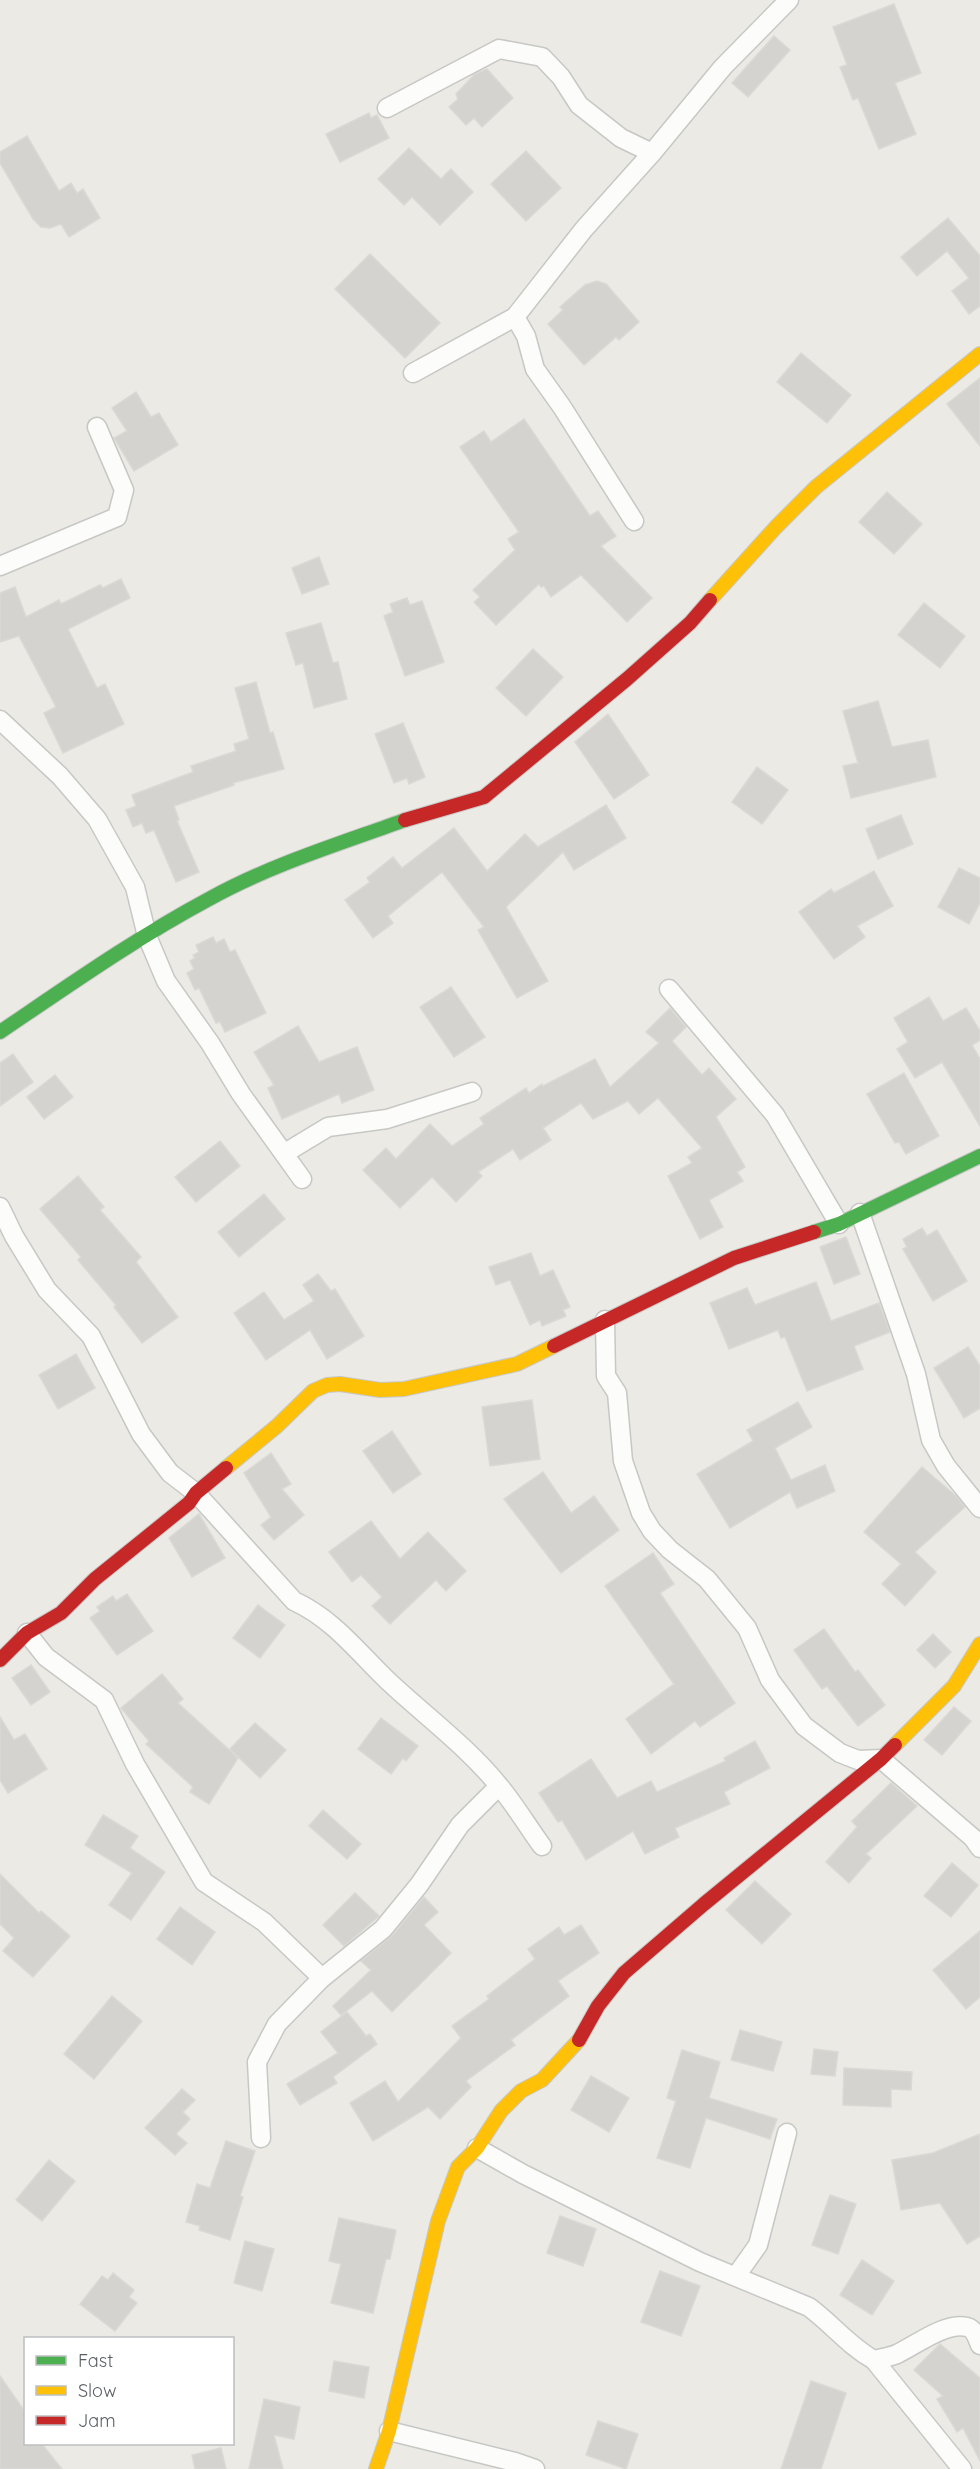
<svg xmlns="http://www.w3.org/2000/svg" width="980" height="2469" viewBox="0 0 980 2469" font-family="Quicksand,sans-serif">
	<rect width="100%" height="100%" fill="#ebeae5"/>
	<!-- building -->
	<g fill="#d4d3d0" stroke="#dad9d4" stroke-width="1.5">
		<polygon points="894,4 921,73 895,83 916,134 879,149 858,98 853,100 840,67 847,65 833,27"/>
		<polygon points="774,36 790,50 748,97 732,83"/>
		<polygon points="487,69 513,98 482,127 474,118 466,125 449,107 458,99 456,94 475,74"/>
		<polygon points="369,113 371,118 377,115 389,138 340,162 326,134"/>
		<polygon points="27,136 59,191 71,183 77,193 83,189 100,218 69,237 61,224 50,228 41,227 33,219 0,163 0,152"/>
		<polygon points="409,148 441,179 451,169 473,192 440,225 412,197 404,205 378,179"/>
		<polygon points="526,151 561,188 526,221 491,184"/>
		<polygon points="948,218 980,256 980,306 969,314 952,291 969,278 947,251 917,276 901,257"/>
		<polygon points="370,254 440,323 405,358 335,289"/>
		<polygon points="597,281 606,284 639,322 619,340 616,337 584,365 548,324 563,310 560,307 585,285"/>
		<polygon points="801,353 851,395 827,423 777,382"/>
		<polygon points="980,378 980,446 947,404"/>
		<polygon points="136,392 151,417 159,413 178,445 134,471 114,438 127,431 112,408"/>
		<polygon points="524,419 590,516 598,511 616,536 601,546 652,598 627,622 581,575 551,597 544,586 541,587 539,584 496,625 474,602 480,597 473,590 515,550 508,539 519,532 460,447 484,431 491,442"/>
		<polygon points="887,492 922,524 894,554 859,522"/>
		<polygon points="319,557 329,584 302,594 292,568"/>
		<polygon points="121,579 130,598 68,629 97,688 105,684 124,724 63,753 44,713 56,707 19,636 0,642 0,593 15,587 26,617 59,600 61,604 100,585 103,588"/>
		<polygon points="407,598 410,605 422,601 444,662 405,676 384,616 393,612 390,604"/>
		<polygon points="924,603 965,636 940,668 898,635"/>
		<polygon points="321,623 333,663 338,662 347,699 314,708 303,663 296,665 286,633"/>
		<polygon points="533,649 563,677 526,716 496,688"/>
		<polygon points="256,682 270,733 273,732 284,769 233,783 234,785 174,806 179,820 177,821 199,872 176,882 154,830 146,833 142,823 133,827 126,810 136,806 132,795 193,772 191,766 236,751 234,744 249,739 235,688"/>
		<polygon points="878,701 892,747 928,740 936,777 851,798 843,766 858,763 843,711"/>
		<polygon points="608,714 649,775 614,799 575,742"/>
		<polygon points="403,723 425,777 409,784 407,778 394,783 375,734"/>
		<polygon points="757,767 788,790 762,824 732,802"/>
		<polygon points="606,805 626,838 574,870 563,852 506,907 548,981 517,998 478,930 484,927 442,872 388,916 393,923 373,938 345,900 370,882 367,878 393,857 402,868 454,828 487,871 525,834 538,847"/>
		<polygon points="901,815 913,844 878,859 866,829"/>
		<polygon points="959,868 980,878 980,903 969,924 938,907"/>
		<polygon points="874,871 893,906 857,926 865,937 834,959 799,912 831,889 834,893"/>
		<polygon points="213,937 216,943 224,939 230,952 235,950 266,1013 225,1032 220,1022 216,1023 199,988 195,990 187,973 194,969 190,961 195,958 193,955 199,952 196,945"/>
		<polygon points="451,987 485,1037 454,1057 420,1007"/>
		<polygon points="929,997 943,1021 966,1008 980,1031 980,1040 972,1045 980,1059 980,1126 942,1062 915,1078 897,1049 908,1042 894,1018"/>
		<polygon points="670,1008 686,1027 672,1041 702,1075 709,1068 736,1099 716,1117 745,1167 737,1172 743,1181 709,1200 723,1227 700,1239 668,1176 692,1163 688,1157 702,1148 658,1098 639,1114 628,1101 593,1119 581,1103 543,1128 551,1140 520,1160 513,1149 478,1172 482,1176 456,1202 432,1177 400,1208 363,1170 386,1148 396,1159 430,1124 452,1146 484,1124 480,1118 526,1088 529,1093 542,1084 543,1086 595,1059 610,1087 659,1043 646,1032"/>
		<polygon points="298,1026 319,1062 357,1047 374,1090 342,1103 339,1094 282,1119 268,1088 274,1085 254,1052"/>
		<polygon points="13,1054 33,1082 0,1106 0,1063"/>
		<polygon points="904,1073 939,1136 906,1154 899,1142 895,1143 867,1094"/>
		<polygon points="55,1075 73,1097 44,1119 27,1097"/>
		<polygon points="220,1141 240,1166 196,1202 175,1177"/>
		<polygon points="78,1176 104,1207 100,1210 141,1257 136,1262 178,1317 142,1343 114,1307 116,1305 78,1260 81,1257 40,1209"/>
		<polygon points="264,1194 285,1219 239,1257 218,1232"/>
		<polygon points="922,1228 927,1236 937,1230 967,1281 933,1301 903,1249 907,1247 903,1239"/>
		<polygon points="846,1237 860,1274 834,1284 820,1247"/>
		<polygon points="531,1253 540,1276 553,1270 570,1307 563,1310 566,1316 542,1326 540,1320 530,1325 510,1280 496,1285 489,1267"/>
		<polygon points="318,1274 331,1291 335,1289 364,1336 327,1359 310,1330 266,1360 234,1313 264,1292 284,1320 314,1301 303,1285"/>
		<polygon points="816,1282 831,1321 879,1303 890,1332 854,1346 863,1369 807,1391 785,1337 781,1338 778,1330 729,1349 710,1303 747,1288 755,1305"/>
		<polygon points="968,1347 980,1366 980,1408 964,1418 934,1368"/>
		<polygon points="76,1354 95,1388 58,1409 39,1375"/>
		<polygon points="532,1400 540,1459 490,1466 482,1407"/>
		<polygon points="798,1402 812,1427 775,1448 791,1480 825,1465 835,1491 797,1508 790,1492 730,1528 697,1474 753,1441 747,1430"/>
		<polygon points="392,1431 421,1474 393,1493 363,1451"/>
		<polygon points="271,1453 291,1484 282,1489 304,1515 274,1540 261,1525 271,1517 244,1473"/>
		<polygon points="922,1467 956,1496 965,1507 915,1552 936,1572 905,1606 882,1584 901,1564 864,1532"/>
		<polygon points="543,1472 571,1513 594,1496 619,1530 561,1573 504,1499"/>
		<polygon points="199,1514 225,1558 192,1577 169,1538"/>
		<polygon points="371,1521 400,1559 428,1532 466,1571 446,1591 436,1580 390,1624 372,1606 382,1597 361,1575 352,1582 329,1552"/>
		<polygon points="653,1553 674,1584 660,1593 735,1703 700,1727 695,1721 651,1754 626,1719 674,1684 605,1586"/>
		<polygon points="127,1594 153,1631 117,1655 90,1618 100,1611 97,1607 113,1596 116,1601"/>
		<polygon points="258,1605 285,1625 260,1658 233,1638"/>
		<polygon points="824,1629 855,1672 858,1670 885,1705 858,1726 827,1686 822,1689 794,1650"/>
		<polygon points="933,1634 951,1652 935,1668 917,1650"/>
		<polygon points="31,1665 50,1692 31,1705 12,1678"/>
		<polygon points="162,1674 183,1699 178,1703 238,1758 209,1804 190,1792 193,1787 146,1744 149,1741 121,1708"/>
		<polygon points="954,1707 971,1721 942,1755 924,1740"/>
		<polygon points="0,1717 14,1740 25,1734 47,1769 8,1793 0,1780"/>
		<polygon points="381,1718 418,1746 406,1761 403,1758 391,1774 358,1749"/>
		<polygon points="255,1723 286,1750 260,1778 230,1749"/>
		<polygon points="755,1741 770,1768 724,1792 730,1804 675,1828 679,1837 645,1854 633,1831 586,1860 562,1820 558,1822 539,1793 591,1759 617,1798 651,1781 657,1792 726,1761 724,1758"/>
		<polygon points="891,1783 917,1806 866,1854 871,1858 849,1883 826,1862 857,1827 852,1821"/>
		<polygon points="323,1810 361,1844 347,1859 309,1826"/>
		<polygon points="103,1815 138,1836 130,1848 165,1872 131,1920 109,1905 132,1873 85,1845"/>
		<polygon points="952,1863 978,1885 951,1917 924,1896"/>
		<polygon points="0,1874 39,1913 41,1911 70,1936 33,1977 3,1951 14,1938 0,1924"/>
		<polygon points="755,1881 791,1914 762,1944 726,1910"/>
		<polygon points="355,1893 379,1916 344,1946 323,1925"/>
		<polygon points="424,1897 438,1912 424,1925 451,1953 392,2012 372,1991 341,2015 333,2006 371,1970 361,1961 392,1936"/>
		<polygon points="180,1907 215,1932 192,1965 157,1939"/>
		<polygon points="581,1925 599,1953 558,1981 569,1996 511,2040 515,2045 466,2081 471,2087 440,2119 428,2107 373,2141 350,2103 385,2081 398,2102 461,2038 452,2026 489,1999 487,1996 535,1959 528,1949 559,1927 564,1935"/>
		<polygon points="980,1931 980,1997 966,2009 933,1970"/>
		<polygon points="112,1996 142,2021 94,2079 64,2054"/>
		<polygon points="347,2012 366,2036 370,2034 377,2044 333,2077 337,2083 300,2105 287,2084 338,2053 321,2032"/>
		<polygon points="740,2030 782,2042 773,2071 731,2060"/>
		<polygon points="814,2049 838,2052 835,2076 811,2074"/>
		<polygon points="682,2050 720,2062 709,2098 777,2119 770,2139 706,2118 690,2168 657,2158 676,2101 667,2098"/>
		<polygon points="844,2068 912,2072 911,2090 891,2089 891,2107 843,2105"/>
		<polygon points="591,2076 629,2098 609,2132 571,2110"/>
		<polygon points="182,2089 195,2100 183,2112 190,2119 176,2134 187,2143 175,2155 145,2128"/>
		<polygon points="980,2134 980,2236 967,2244 940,2203 901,2210 892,2160 933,2153"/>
		<polygon points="226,2141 255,2151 240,2196 243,2197 230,2240 199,2230 200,2226 186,2222 197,2184 210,2188"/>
		<polygon points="49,2160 75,2181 42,2221 16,2200"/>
		<polygon points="830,2195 856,2204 838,2254 812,2245"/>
		<polygon points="560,2216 596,2229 583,2266 547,2253"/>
		<polygon points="339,2218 396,2230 390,2259 386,2259 373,2313 331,2303 341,2264 329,2261"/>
		<polygon points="245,2241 274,2249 262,2291 234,2283"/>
		<polygon points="862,2260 894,2281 872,2315 840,2295"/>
		<polygon points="660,2271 700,2286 681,2336 641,2322"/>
		<polygon points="113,2273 134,2290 129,2297 137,2303 115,2331 80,2304 102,2276 108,2280"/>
		<polygon points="940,2344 980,2378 980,2461 963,2428 957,2432 937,2399 943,2396 914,2370"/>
		<polygon points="334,2361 369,2367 364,2398 329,2391"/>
		<polygon points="0,2376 26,2413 26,2444 42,2444 62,2469 0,2469"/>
		<polygon points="811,2381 846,2393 821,2469 781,2469"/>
		<polygon points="264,2399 300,2407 294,2439 274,2435 283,2469 249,2469"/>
		<polygon points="598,2421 638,2434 626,2469 586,2455"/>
		<polygon points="221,2448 226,2469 195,2469 192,2455"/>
	</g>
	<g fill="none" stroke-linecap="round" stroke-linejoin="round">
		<defs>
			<g id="street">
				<polyline points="387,108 499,49 542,57 561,77 579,105 621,138 652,153"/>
				<polyline points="515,317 526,336 535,369 562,407 634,521"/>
				<polyline points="413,373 515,317 584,229 652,153 723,67 789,0"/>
				<polyline points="0,566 117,517 124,490 97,427"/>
				<polyline points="0,720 60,776 97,819 135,887 147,936 166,981 210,1043 241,1094 302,1179"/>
				<polyline points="669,989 775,1115 839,1224"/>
				<polyline points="285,1153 328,1127 387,1119 472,1092"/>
				<path d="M0,1207L14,1236L47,1290L91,1336L141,1434L170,1473L196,1493L294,1601C333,1619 357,1651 387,1680C424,1715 467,1746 500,1787C515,1805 528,1827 542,1846"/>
				<polyline points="860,1213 916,1374 931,1440 946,1466 980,1508"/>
				<polyline points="605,1320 606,1376 617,1393 623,1461 641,1513 652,1531 670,1550 707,1579 747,1628 770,1680 804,1726 840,1753 858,1760 881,1759 973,1838 980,1848"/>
				<polyline points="27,1633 46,1657 104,1700 135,1764 204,1882 264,1922 322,1978"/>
				<polyline points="261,2138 257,2062 277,2024 322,1978 383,1929 419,1885 460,1825 499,1786"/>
				<path d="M477,2148L523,2174L700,2262L809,2307C832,2324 849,2346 874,2360C882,2358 890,2357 897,2354C916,2345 945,2322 967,2327C975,2329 977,2338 980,2345"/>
				<polyline points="736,2276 758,2245 787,2133"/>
				<polyline points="874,2360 962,2469"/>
				<polyline points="389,2431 515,2462 535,2469"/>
			</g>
			<g id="fast">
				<path d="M0,1032C68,986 136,938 209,899C270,865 339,844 405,820"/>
				<polyline points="814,1232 839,1224 980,1156"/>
			</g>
			<g id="slow">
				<polyline points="710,600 776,527 816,487 980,354"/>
				<polyline points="226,1468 277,1426 313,1391 327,1385 340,1384 380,1390 404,1389 517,1364 554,1346"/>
				<polyline points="895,1745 954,1686 980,1644"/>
				<polyline points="376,2469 389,2431 438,2221 458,2167 477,2148 501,2111 521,2091 542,2080 579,2040"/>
			</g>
			<g id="jam">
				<polyline points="405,820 484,797 627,679 690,623 710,600"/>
				<polyline points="554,1346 734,1258 814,1232"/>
				<polyline points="0,1660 27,1633 61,1613 95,1579 189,1503 196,1493 226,1468"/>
				<polyline points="579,2040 598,2006 624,1973 704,1904 881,1759 895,1745"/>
			</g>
		</defs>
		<!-- street casing -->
		<use href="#street" stroke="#c7c7c5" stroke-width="21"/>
		<!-- fast casing -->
		<use href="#fast" stroke="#c7c8c7" stroke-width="16"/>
		<!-- slow casing -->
		<use href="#slow" stroke="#c7c8c7" stroke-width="16"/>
		<!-- jam casing -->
		<use href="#jam" stroke="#c7c8c7" stroke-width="16"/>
		<!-- street -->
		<use href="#street" stroke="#fcfcfb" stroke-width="18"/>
		<!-- fast -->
		<use href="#fast" stroke="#4caf50" stroke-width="14"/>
		<!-- slow -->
		<use href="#slow" stroke="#ffc107" stroke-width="14"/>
		<!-- jam -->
		<use href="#jam" stroke="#c62828" stroke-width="14"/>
	</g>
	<!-- legend -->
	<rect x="24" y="2337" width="210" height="108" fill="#ffffff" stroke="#bdbfc1" stroke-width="1.5"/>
	<rect x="36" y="2356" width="30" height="9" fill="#4caf50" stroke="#bdbfc1" stroke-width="1.5"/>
	<text x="78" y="2367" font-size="18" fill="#5a5e63">Fast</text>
	<rect x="36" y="2386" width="30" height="9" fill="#ffc107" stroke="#bdbfc1" stroke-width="1.5"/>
	<text x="78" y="2397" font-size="18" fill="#5a5e63">Slow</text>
	<rect x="36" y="2416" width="30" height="9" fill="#c62828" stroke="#bdbfc1" stroke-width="1.5"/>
	<text x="78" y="2427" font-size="18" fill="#5a5e63">Jam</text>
</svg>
